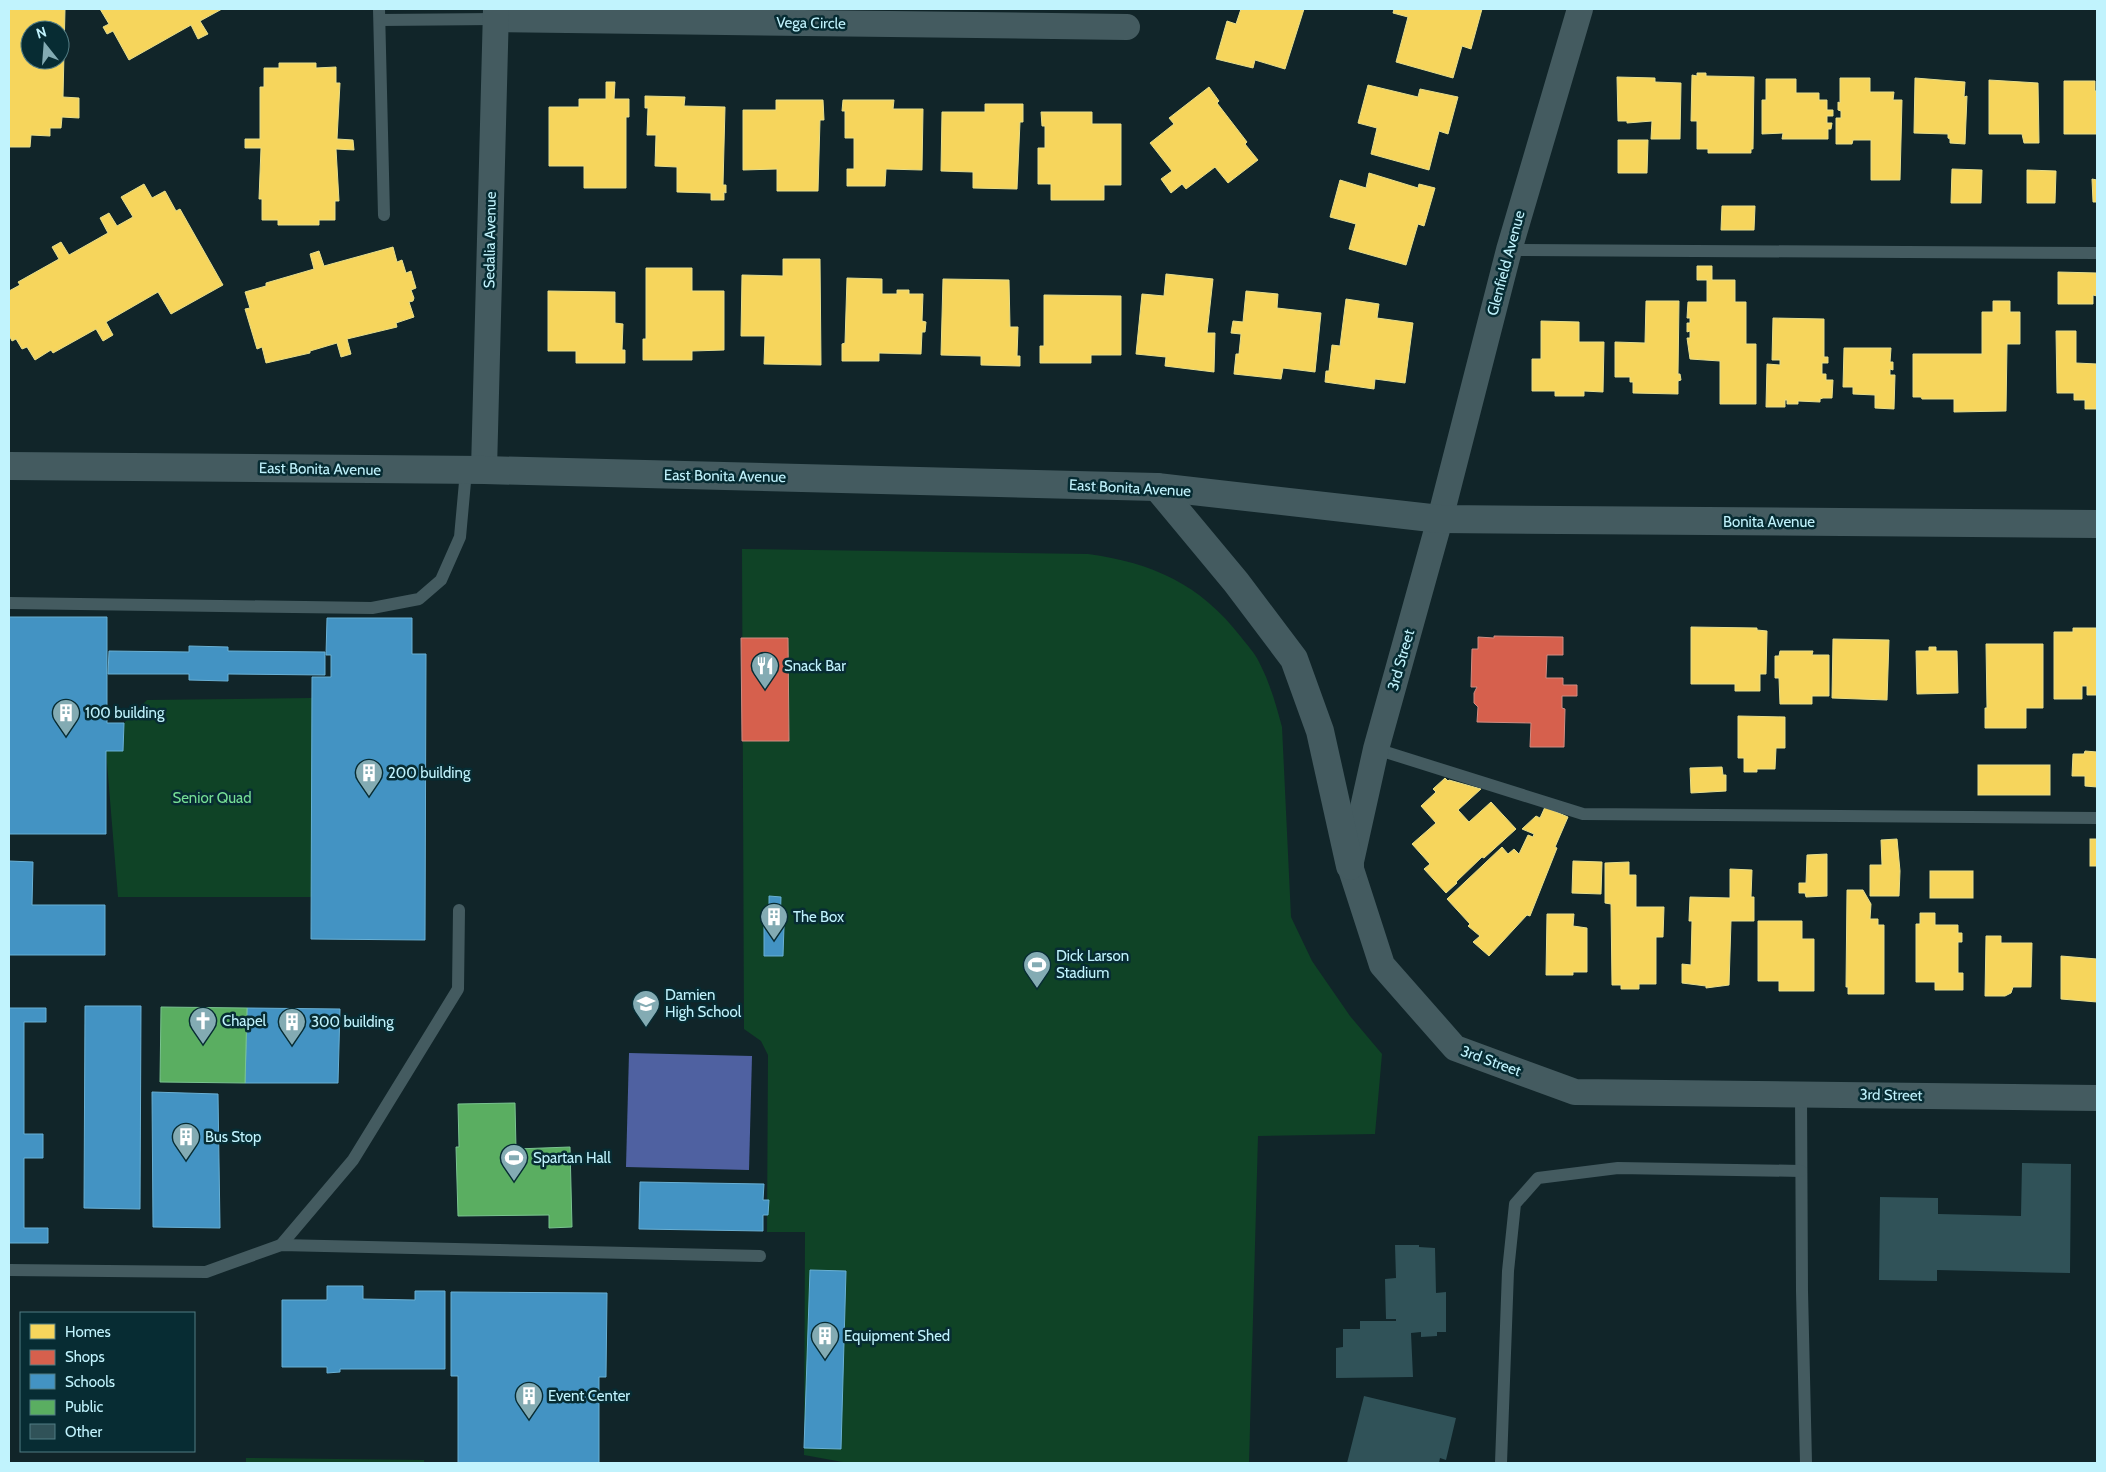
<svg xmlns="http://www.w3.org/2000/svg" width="2106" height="1472" viewBox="0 0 2106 1472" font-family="Cabin,sans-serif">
	<rect width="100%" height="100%" fill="#112529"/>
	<!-- green -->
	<g fill="#0f4326">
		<path d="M742,549L1088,554C1153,563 1200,584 1241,637C1247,645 1255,653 1259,662C1270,683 1276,705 1282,727L1291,917L1312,961L1350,1016L1382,1054L1375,1134L1258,1136L1249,1463H848L804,1455L805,1232H767L768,1055L761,1041L744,1029Z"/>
		<polygon points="312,698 311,897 118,897 106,751 123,751 124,723 147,700"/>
		<polygon points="246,1458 424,1460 424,1463 246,1463"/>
	</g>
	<!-- water -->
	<polygon fill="#4f61a1" points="629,1053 752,1056 749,1170 626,1167"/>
	<!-- homes -->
	<g fill="#f6d55c" stroke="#e6de8c" fill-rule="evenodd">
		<path d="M9,9H65L63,97L79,98V118L62,117L61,128H50V136L31,135L30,147H9ZM30,30H60V60H30Z"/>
		<polygon points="100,9 222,9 200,21 208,34 198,39 191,25 129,60 113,31 107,34 103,27 109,24"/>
		<polygon points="1241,9 1304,9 1285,69 1255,60 1253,68 1216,59 1227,21 1236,24"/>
		<polygon points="1394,9 1482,9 1471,49 1462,46 1453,78 1396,62 1408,17 1393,13"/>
		<polygon points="279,63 316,63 316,68 336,67 336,83 340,83 337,139 353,140 354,150 336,149 339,201 335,201 335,220 319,220 319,225 278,225 278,220 262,220 262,199 259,199 261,148 245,148 245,139 260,139 260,87 264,87 264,68 279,68"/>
		<polygon points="1697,73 1706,73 1706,76 1754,77 1753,149 1751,149 1751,153 1708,153 1708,149 1697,149 1697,121 1691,121 1692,75 1697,76"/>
		<polygon points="1617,77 1655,78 1655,82 1681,83 1680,139 1651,139 1652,121 1627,123 1627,121 1618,121"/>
		<polygon points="1840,78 1870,78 1870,92 1894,92 1893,100 1902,100 1900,180 1871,180 1871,140 1853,140 1852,144 1836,144 1836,118 1841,118 1841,111 1838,110 1838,102 1840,103"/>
		<polygon points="1915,78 1965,82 1964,97 1967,96 1965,144 1950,143 1950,139 1948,138 1948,134 1914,133"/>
		<polygon points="1766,79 1796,79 1796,93 1819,93 1819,100 1827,100 1827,110 1833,110 1833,116 1827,116 1827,123 1832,123 1831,129 1828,129 1828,139 1782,139 1783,133 1762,134 1762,100 1766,100"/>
		<polygon points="1989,80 2038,83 2039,143 2024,143 2022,134 1989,134"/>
		<polygon points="2064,81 2095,81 2095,91 2097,91 2097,143 2097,134 2064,134"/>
		<polygon points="606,82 615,82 614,99 629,99 629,117 626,117 626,188 584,188 584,166 549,166 549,107 579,107 579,99 606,99"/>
		<polygon points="1368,85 1418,97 1420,89 1458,97 1448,134 1439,131 1429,170 1371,154 1377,128 1358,123"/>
		<polygon points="1209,87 1219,101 1217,103 1247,142 1245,144 1258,160 1228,183 1215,167 1186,189 1182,184 1171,193 1161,179 1172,171 1150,143 1174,124 1169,118"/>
		<polygon points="645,96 685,97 684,106 725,107 723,185 726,185 726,193 724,192 724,200 711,200 711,193 677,192 677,167 655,166 656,135 647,135 648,108 645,108"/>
		<polygon points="776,100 823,100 824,120 820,120 818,191 777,191 777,169 743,170 743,110 776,110"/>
		<polygon points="843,100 894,100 893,109 923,109 922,170 886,169 885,186 847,186 847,169 854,169 854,138 845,138 845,111 842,111"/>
		<polygon points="985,104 1023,104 1023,122 1020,122 1017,189 973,188 973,172 941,171 942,112 985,112"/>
		<polygon points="1041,112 1092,112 1092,124 1121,124 1121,185 1104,185 1104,200 1051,200 1051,184 1038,184 1038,148 1045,148 1045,126 1042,126"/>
		<polygon points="1618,140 1648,140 1647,173 1618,173"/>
		<polygon points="1952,169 1982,170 1981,203 1951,203"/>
		<polygon points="2027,170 2056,171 2055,203 2027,203"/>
		<polygon points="1369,173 1418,188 1419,184 1435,188 1424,226 1418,224 1406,265 1349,249 1356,224 1330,217 1340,180 1366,188"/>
		<polygon points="2092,179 2097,180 2097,202 2093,202"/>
		<polygon points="144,184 152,198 165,191 176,211 180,209 223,285 171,314 158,292 106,322 113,335 103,341 96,329 53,353 51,350 35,360 27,347 22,349 16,339 12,341 9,335 9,291 20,285 18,282 59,259 52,247 61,242 69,255 108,233 100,218 109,213 117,226 133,217 121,197"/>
		<polygon points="1722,206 1755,206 1754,230 1721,230"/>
		<polygon points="393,247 397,262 402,260 406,273 411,271 416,288 411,290 414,298 413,301 409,302 414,317 396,323 397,327 347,339 351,354 341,357 337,343 310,351 310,353 266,363 262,347 257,349 245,309 250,308 245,292 266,286 266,283 314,269 310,254 319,251 324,266"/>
		<polygon points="783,259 820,259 821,365 764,364 765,336 741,336 742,275 783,276"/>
		<polygon points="1697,266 1712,266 1712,280 1735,280 1735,302 1746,302 1746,344 1756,344 1756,404 1720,404 1720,361 1690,359 1687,338 1690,338 1690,331 1687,332 1687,323 1690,323 1690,318 1687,318 1688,302 1707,302 1707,280 1697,280"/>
		<polygon points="646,268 692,268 692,291 724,291 724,350 692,351 692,360 643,360 643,339 646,339"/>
		<polygon points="2058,272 2097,273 2097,296 2093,295 2093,304 2058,304"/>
		<polygon points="1166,274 1213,279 1207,333 1215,333 1214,372 1165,366 1166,357 1136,354 1142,294 1164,296"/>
		<polygon points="847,278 882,279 882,294 897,294 897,290 909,290 909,294 923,294 922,321 926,322 925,332 922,332 921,354 879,353 879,361 842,361 842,344 845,343"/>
		<polygon points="943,279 1009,280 1010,327 1018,327 1017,356 1020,356 1020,366 981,365 981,356 941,355"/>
		<polygon points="548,291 615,292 615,323 623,324 622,350 625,350 625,363 576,363 576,351 548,351"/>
		<polygon points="1246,291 1278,294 1277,308 1321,313 1315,372 1283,368 1281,379 1234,374 1236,354 1239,354 1241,334 1231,333 1233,321 1243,322"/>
		<polygon points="1044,295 1121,296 1121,355 1091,355 1091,363 1040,363 1040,346 1044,346"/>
		<polygon points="1346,299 1379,304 1377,318 1413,323 1405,383 1375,379 1374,389 1325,382 1326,371 1329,371 1332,345 1340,346"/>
		<polygon points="1646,301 1679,301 1678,374 1680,374 1681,380 1678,381 1678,394 1633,393 1633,382 1630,382 1630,377 1615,377 1615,342 1645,343"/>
		<polygon points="1993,301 2010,301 2010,312 2020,312 2020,344 2007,344 2006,411 1954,412 1954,399 1922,399 1921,397 1913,397 1913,354 1982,354 1982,312 1993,312"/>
		<polygon points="1773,318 1824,319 1824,357 1828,357 1828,363 1822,363 1822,374 1826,374 1826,380 1833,380 1832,398 1823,398 1820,399 1820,402 1798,401 1798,404 1787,404 1787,400 1785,400 1785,407 1766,407 1767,364 1780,365 1780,360 1772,360"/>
		<polygon points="1541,321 1579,322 1579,342 1604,342 1603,392 1584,391 1584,396 1555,396 1555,391 1532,391 1532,359 1541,359"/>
		<polygon points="2056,331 2076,331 2076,363 2097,364 2097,409 2085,409 2085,400 2074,400 2074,393 2057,393"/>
		<polygon points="1844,348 1891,348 1890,362 1893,362 1893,370 1890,369 1890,375 1895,375 1894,409 1875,408 1875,395 1853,394 1853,387 1843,387"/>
		<polygon points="1691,627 1757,628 1757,630 1767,631 1766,674 1760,674 1760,691 1735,691 1735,684 1691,684"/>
		<polygon points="2073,628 2097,628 2097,695 2087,695 2087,686 2082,686 2082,699 2054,699 2054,632 2073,632"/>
		<polygon points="1833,639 1889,640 1887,700 1832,698"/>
		<polygon points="1986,644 2043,644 2043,708 2026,708 2026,728 1985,728 1985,708 1987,708"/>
		<polygon points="1929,647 1936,647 1936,651 1957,651 1958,693 1917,694 1916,651 1929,651"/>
		<polygon points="1780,651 1813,651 1812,655 1829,655 1829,696 1812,696 1812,704 1780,704 1779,678 1775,678 1775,656 1779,656"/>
		<polygon points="1738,716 1785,717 1785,748 1776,748 1775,769 1757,769 1757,772 1744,772 1744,758 1738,758"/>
		<polygon points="2085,751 2097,752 2097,787 2085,786 2085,776 2072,776 2073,754 2084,754"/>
		<rect x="1978" y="765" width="72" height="30"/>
		<polygon points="1722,767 1723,775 1726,775 1726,791 1691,793 1690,768"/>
		<polygon points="1445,778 1448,781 1449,780 1481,789 1458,810 1469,822 1491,802 1516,829 1484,858 1482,857 1456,882 1457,883 1446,893 1424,869 1430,864 1412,844 1436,823 1421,806 1436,792 1433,789"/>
		<polygon points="1545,807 1568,817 1555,847 1557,848 1530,916 1527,915 1489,956 1473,942 1480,936 1468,926 1470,924 1447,899 1502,847 1508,854 1514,849 1519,854 1528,835 1533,837 1534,834 1522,829 1536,816 1540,818"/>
		<polygon points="1897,839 1900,871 1899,896 1870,896 1870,865 1882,865 1881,840"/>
		<rect x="2090" y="839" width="7" height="27"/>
		<polygon points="1827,854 1827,896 1806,897 1805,893 1799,893 1799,883 1806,883 1807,855"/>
		<polygon points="1573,861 1602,862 1601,894 1572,893"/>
		<polygon points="1629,862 1629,875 1636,875 1636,907 1664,907 1663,937 1656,937 1656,984 1639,984 1639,989 1621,989 1621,985 1612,985 1611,904 1605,903 1605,863"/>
		<polygon points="1730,869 1752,870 1751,897 1754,897 1754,921 1731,921 1729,985 1706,988 1706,986 1682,983 1682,964 1691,965 1692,921 1689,921 1690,897 1730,898"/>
		<rect x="1930" y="871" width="43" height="27"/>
		<polygon points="1847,890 1863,890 1871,904 1870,919 1878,919 1878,925 1884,925 1884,994 1848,994 1848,987 1846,987"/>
		<polygon points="1920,913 1935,913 1935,925 1958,925 1958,933 1962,933 1962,942 1958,942 1958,973 1963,973 1963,990 1935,990 1935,982 1916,982 1916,924 1920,924"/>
		<polygon points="1547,914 1574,914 1573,926 1587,928 1587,972 1573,972 1573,975 1546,975"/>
		<polygon points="1758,921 1802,921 1802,939 1814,939 1814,991 1779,991 1779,981 1758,981"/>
		<polygon points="1986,936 2001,936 2001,943 2032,943 2031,987 2013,987 2011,993 2005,996 1985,996"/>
		<polygon points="2061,956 2097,959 2097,1002 2061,999"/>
	</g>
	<!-- shops -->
	<g fill="#d6604d" stroke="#d08c82">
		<polygon points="1494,636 1563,637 1563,655 1547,655 1546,678 1563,678 1563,685 1577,685 1577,696 1562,696 1562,708 1565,709 1564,747 1530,747 1531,723 1477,722 1478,707 1474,703 1474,693 1477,687 1471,687 1472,649 1478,649 1478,637 1494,638"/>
		<polygon points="741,638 788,638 789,741 742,741"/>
	</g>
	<!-- schools -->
	<g fill="#4393c3" stroke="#69b0d4">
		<polygon points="9,617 107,617 107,723 124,723 123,751 106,751 106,834 9,834"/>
		<polygon points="327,618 412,618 412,654 426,654 425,940 311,939 312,677 331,677 331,655 326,655"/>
		<polygon points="189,646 228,647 228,651 325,652 325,675 228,674 228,681 189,680 189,674 108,674 109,651 189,652"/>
		<polygon points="9,861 33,862 32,905 105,905 105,955 9,955"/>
		<polygon points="769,896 781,897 780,926 784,926 783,956 764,956 764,925 769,925"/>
		<polygon points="85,1006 141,1006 140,1209 84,1208"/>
		<polygon points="9,1008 46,1008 46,1022 24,1022 24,1134 43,1134 43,1158 24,1158 24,1228 48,1228 48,1243 9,1243"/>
		<polygon points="247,1008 340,1009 338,1083 245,1083"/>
		<polygon points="152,1092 218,1094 220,1228 153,1227"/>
		<polygon points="640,1182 764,1184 763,1200 769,1200 768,1215 763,1215 763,1231 639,1229"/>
		<polygon points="810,1270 846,1271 841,1449 804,1448"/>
		<polygon points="327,1286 363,1286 363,1299 415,1300 415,1291 445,1291 445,1369 340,1369 340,1372 327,1373 327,1367 282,1367 282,1300 327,1300"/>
		<polygon points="451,1292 607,1293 606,1377 599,1377 599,1463 458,1463 458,1376 451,1376"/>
	</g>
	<!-- public -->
	<g fill="#5aae61" stroke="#79c390">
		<polygon points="161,1007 247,1008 245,1083 160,1082"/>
		<polygon points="515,1103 516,1149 570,1147 572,1227 549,1228 549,1215 458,1216 456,1147 459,1147 458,1104"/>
	</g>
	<!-- building -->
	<g fill="#305258">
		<polygon points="2022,1163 2071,1164 2070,1273 1937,1270 1937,1281 1879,1280 1880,1197 1938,1198 1938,1214 2021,1216"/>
		<polygon points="1395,1245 1419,1245 1419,1247 1435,1248 1436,1293 1446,1292 1446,1332 1437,1332 1437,1336 1421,1337 1421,1332 1411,1333 1413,1377 1336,1378 1336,1348 1343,1347 1343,1329 1360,1329 1360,1321 1396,1321 1396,1319 1386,1319 1385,1279 1396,1278"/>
		<polygon points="1364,1396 1456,1418 1446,1460 1440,1458 1439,1463 1347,1463"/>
	</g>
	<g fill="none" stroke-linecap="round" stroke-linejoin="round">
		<!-- lane -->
		<g stroke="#445b60" stroke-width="12">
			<polyline points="379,9 384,215"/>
			<polyline points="380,20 495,19"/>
			<polyline points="1509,250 2097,253"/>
			<polyline points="9,603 372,608 419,599 441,580 460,537 466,471"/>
			<polyline points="1376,749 1583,814 2097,818"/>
			<polyline points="1801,1095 1802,1291 1806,1463"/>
			<polyline points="281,1245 353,1160 458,989 459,910"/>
			<polyline points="9,1270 206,1272 281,1245 760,1256"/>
			<polyline points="1501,1463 1508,1271 1515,1204 1538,1178 1618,1168 1801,1171"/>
		</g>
		<!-- street -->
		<g stroke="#445b60" stroke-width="26">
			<polyline points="1580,9 1509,250 1440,519 1376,749 1350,866 1382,965 1455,1048 1575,1092 2097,1098"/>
			<polyline points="495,19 1127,27"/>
			<polyline points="484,470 496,9"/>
		</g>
		<!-- secondary -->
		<g stroke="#445b60" stroke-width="28">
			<polyline points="9,466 484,470 1157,487 1440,519 2097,524"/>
			<polyline points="1157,487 1236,582 1294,659 1320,731 1350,866"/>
		</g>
	</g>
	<!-- icons -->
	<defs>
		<symbol id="restaurant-pin" viewBox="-11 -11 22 30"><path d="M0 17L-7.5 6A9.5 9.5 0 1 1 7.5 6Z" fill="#83abb3" stroke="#072c33"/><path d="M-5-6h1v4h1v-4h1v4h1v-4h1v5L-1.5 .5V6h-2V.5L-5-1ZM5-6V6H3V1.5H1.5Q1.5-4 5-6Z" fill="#fff"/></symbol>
		<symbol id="building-pin" viewBox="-11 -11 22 30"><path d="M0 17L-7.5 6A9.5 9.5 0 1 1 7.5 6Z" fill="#83abb3" stroke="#072c33"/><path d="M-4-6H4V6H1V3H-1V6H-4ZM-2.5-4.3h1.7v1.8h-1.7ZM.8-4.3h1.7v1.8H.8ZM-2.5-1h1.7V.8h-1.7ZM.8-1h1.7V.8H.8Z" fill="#fff"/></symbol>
		<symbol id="stadium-pin" viewBox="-11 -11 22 30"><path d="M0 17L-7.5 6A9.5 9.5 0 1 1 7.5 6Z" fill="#83abb3" stroke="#072c33"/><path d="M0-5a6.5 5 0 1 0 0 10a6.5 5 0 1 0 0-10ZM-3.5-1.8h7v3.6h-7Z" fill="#fff"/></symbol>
		<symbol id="school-pin" viewBox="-11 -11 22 30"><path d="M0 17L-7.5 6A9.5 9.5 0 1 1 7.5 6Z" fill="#83abb3" stroke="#072c33"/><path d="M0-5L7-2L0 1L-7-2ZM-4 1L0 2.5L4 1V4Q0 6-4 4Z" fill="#fff"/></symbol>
		<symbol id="church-pin" viewBox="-11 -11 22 30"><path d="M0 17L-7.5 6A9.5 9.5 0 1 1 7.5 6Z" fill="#83abb3" stroke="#072c33"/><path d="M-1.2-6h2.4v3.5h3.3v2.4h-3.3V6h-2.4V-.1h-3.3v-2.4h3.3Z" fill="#fff"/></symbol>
	</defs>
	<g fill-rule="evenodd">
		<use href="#restaurant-pin" x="749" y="650" width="32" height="43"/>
		<use href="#building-pin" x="50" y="697" width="32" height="43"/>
		<use href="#building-pin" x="353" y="757" width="32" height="43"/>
		<use href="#building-pin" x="758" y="901" width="32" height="43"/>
		<use href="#stadium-pin" x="1021" y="949" width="32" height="43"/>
		<use href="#school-pin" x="630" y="988" width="32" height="43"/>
		<use href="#church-pin" x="187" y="1005" width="32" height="43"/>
		<use href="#building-pin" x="276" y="1006" width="32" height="43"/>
		<use href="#building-pin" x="170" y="1121" width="32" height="43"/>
		<use href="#stadium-pin" x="498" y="1142" width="32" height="43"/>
		<use href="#building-pin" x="809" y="1320" width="32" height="43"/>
		<use href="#building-pin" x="513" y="1380" width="32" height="43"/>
	</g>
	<g text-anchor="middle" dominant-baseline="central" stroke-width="5" stroke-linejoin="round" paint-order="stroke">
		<!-- street labels -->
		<g font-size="15" fill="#c1f3fd" stroke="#072c33">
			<text transform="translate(811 23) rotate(1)">Vega Circle</text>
			<text transform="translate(490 240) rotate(-89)">Sedalia Avenue</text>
			<text transform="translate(1506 263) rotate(-75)">Glenfield Avenue</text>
			<text transform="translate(320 469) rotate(1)">East Bonita Avenue</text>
			<text transform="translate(725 476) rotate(1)">East Bonita Avenue</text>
			<text transform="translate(1130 488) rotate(3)">East Bonita Avenue</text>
			<text x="1769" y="522">Bonita Avenue</text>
			<text transform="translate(1401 660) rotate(-74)">3rd Street</text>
			<text transform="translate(1491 1061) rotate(20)">3rd Street</text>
			<text transform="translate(1891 1095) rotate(1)">3rd Street</text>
		</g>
		<!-- poi labels -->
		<g font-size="15" fill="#c1f3fd" stroke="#072c33" text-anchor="start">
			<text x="784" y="666">Snack Bar</text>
			<text x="85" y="713">100 building</text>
			<text x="388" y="773">200 building</text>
			<text x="793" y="917">The Box</text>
			<text x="1056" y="956">Dick Larson<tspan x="1056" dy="17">Stadium</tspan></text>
			<text x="665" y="995">Damien<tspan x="665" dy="17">High School</tspan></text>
			<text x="222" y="1021">Chapel</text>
			<text x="311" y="1022">300 building</text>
			<text x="205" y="1137">Bus Stop</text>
			<text x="533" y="1158">Spartan Hall</text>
			<text x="844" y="1336">Equipment Shed</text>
			<text x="548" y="1396">Event Center</text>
		</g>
		<!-- park labels -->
		<g font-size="15" fill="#76de95" stroke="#072c33">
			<text x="212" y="798">Senior Quad</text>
		</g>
	</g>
	<!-- border -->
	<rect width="2106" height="1472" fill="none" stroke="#c1f3fd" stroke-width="20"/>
	<!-- legend -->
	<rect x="20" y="1312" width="175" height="140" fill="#072c33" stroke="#517c84"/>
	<rect x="30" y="1324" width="25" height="15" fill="#f6d55c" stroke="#517c84"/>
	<text x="65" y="1337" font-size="15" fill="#c1f3fd">Homes</text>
	<rect x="30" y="1350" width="25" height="15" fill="#d6604d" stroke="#517c84"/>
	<text x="65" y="1362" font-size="15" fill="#c1f3fd">Shops</text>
	<rect x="30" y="1374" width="25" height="15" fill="#4393c3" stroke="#517c84"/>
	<text x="65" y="1387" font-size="15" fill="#c1f3fd">Schools</text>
	<rect x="30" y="1400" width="25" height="15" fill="#5aae61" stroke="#517c84"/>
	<text x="65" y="1412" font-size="15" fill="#c1f3fd">Public</text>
	<rect x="30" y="1424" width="25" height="15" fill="#305258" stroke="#517c84"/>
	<text x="65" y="1437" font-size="15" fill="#c1f3fd">Other</text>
	<!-- north arrow -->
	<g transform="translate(45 45) rotate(343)"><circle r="24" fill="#072c33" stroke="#517c84"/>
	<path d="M0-4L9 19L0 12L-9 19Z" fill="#83abb3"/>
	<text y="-8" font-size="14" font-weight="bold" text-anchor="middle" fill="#c1f3fd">N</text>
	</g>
</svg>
